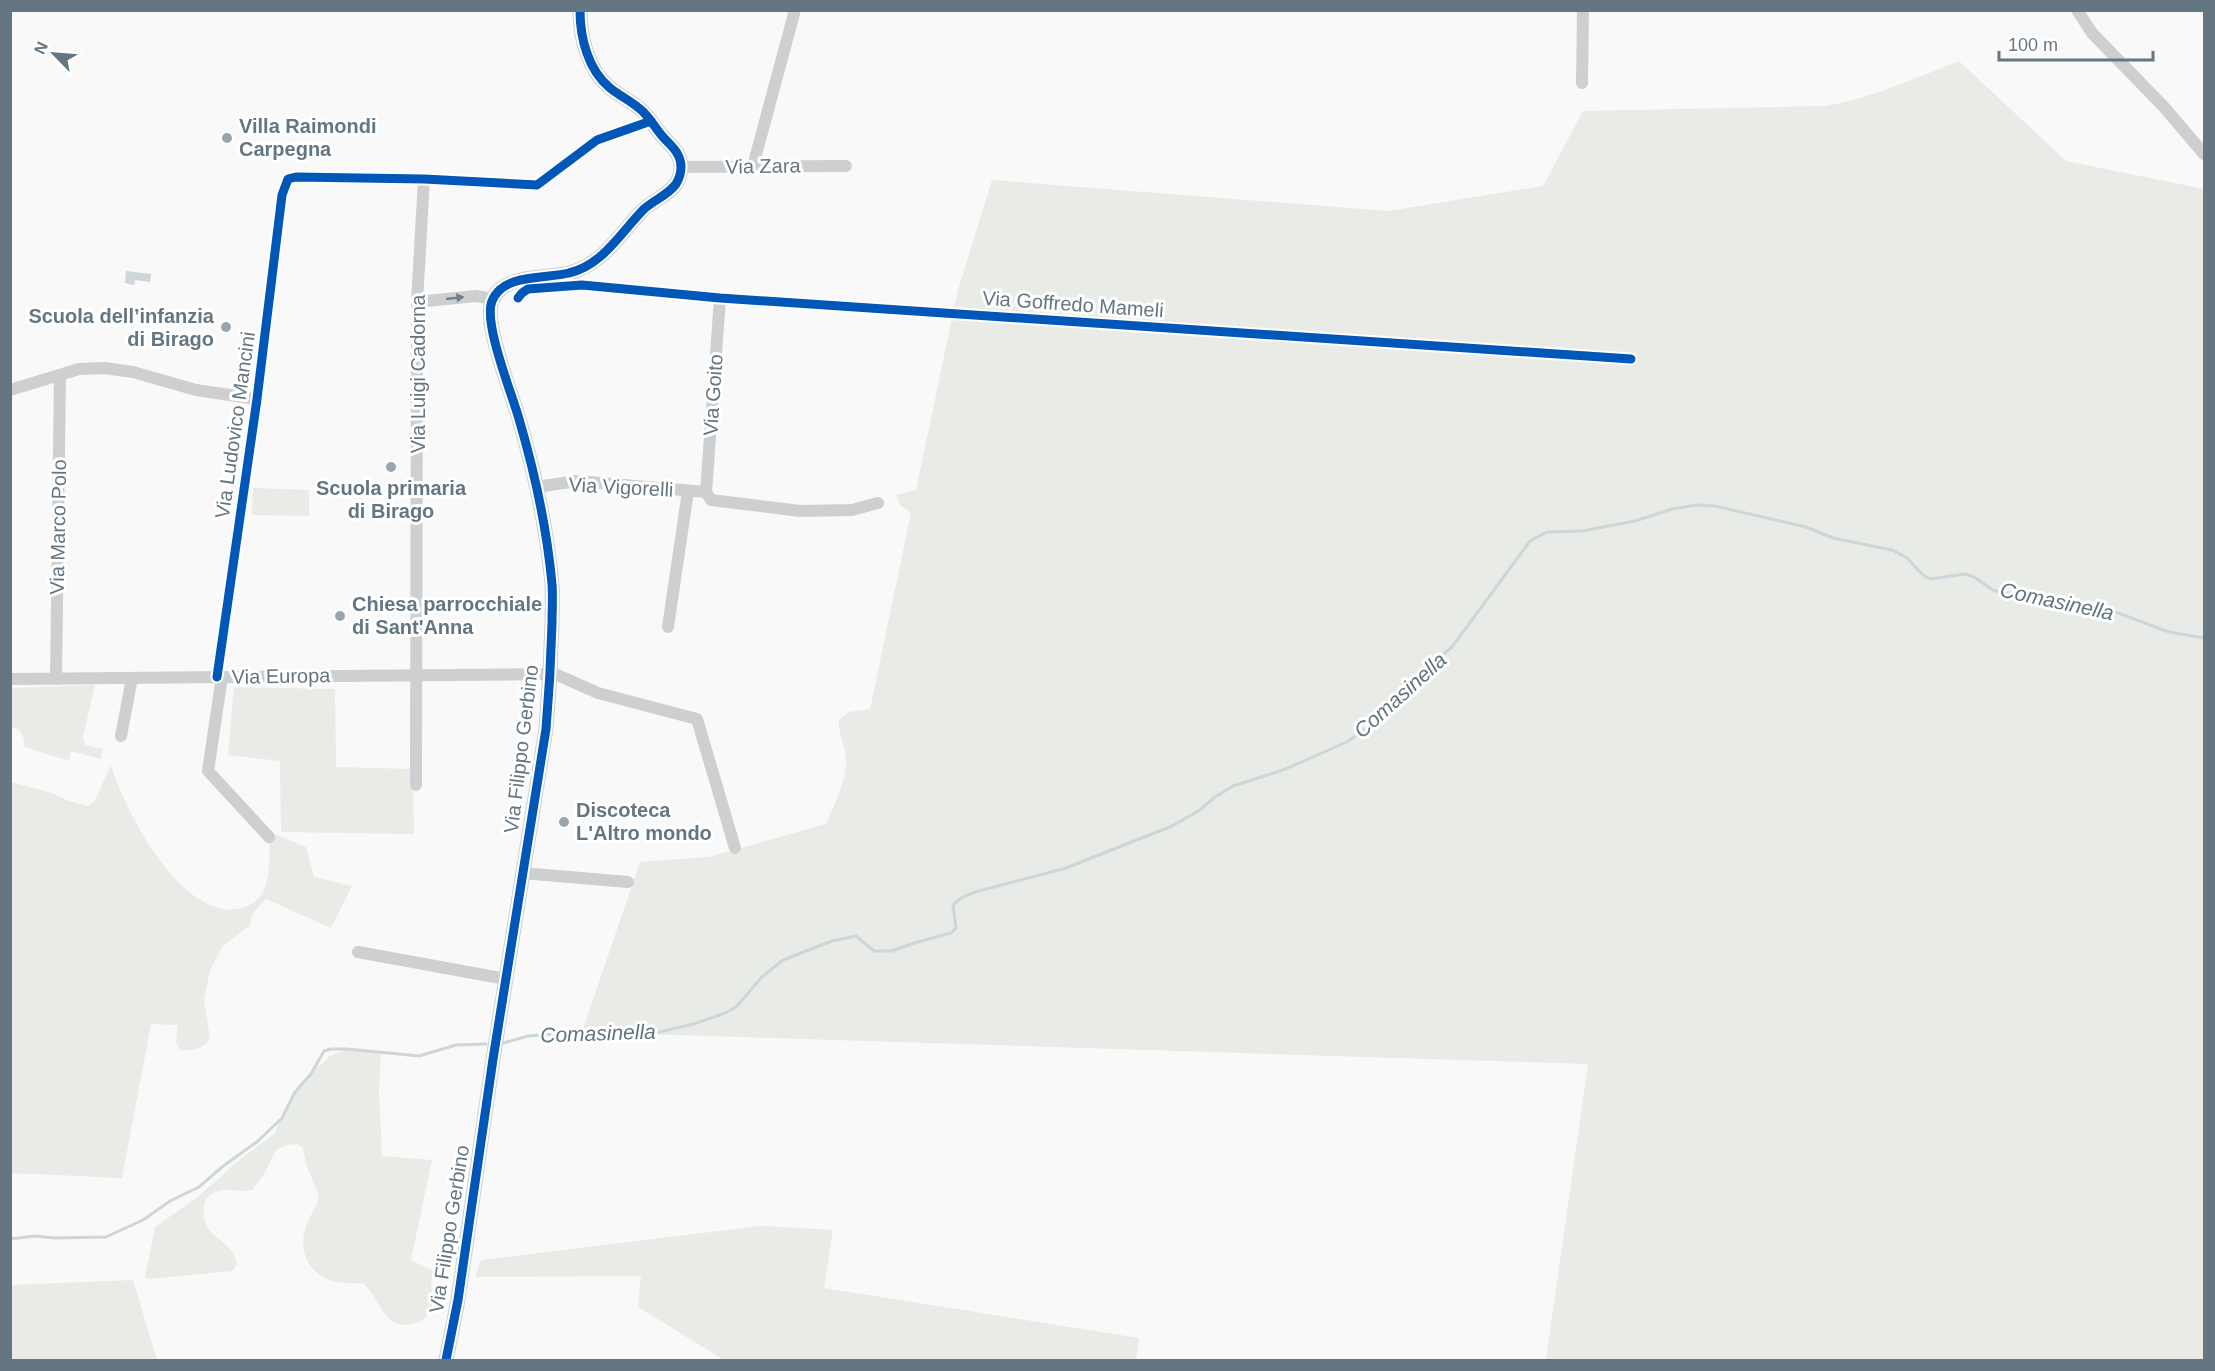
<svg xmlns="http://www.w3.org/2000/svg" width="2215" height="1371" viewBox="0 0 2215 1371" font-family="Helvetica,sans-serif">
	<rect width="100%" height="100%" fill="#f9f9f9"/>
	<!-- green -->
	<g fill="#e8ebe6">
		<path d="M1959,61L2066,161L2204,189V1360H1546L1588,1064L582,1032L640,862L709,857L826,824C834,805 845,784 846,763C847,749 838,735 839,720L849,712L870,709L911,513L900,505L896,495L916,490L958,290L992,180L1388,211L1543,186L1583,111L1826,106C1872,98 1916,78 1959,61Z"/>
		<polygon points="253,488 309,490 309,516 252,515"/>
		<polygon points="95,685 83,737 85,745 103,749 100,759 71,751 69,761 25,747 23,736 19,730 11,727 11,688"/>
		<polygon points="234,687 335,689 336,767 413,769 414,834 281,832 280,761 228,755"/>
		<path d="M111,765C124,810 181,919 238,909C275,902 269,861 269,832L306,847L314,877L352,886L331,928L266,899C258,907 251,913 250,925L223,946L210,970L204,1000L210,1038C205,1049 191,1051 180,1050L176,1042L178,1025L151,1024L122,1178L11,1173V782L52,793L69,801L88,806L95,800Z"/>
		<path d="M346,1049L381,1052L379,1091L382,1156L432,1160L411,1260L435,1272L431,1283L433,1307C429,1316 422,1322 412,1324C382,1330 381,1299 364,1284C355,1282 345,1284 336,1282C310,1276 297,1252 306,1227C309,1216 317,1207 319,1196L306,1164L303,1148L297,1144C275,1145 275,1152 267,1169C263,1177 257,1183 252,1190C240,1193 226,1187 215,1192C209,1195 205,1198 204,1205C203,1213 204,1221 208,1228C216,1239 248,1257 232,1271L149,1279L145,1277L155,1227L195,1199L222,1176L235,1163L274,1134L289,1102L306,1078L330,1056Z"/>
		<polygon points="760,1226 833,1230 824,1288 1139,1338 1136,1360 724,1360 638,1307 641,1276 475,1277 481,1260"/>
		<polygon points="133,1280 157,1360 11,1360 11,1285"/>
	</g>
	<!-- water -->
	<polygon fill="#ced6d9" points="126,271 151,274 150,282 135,280 134,285 125,283"/>
	<g fill="none" stroke-linecap="round" stroke-linejoin="round">
		<!-- stream -->
		<g stroke="#ced6d9" stroke-width="3">
			<polyline points="500,1044 528,1036 582,1032 637,1037 694,1024 725,1013 736,1007 762,977 783,960 832,941 856,936 874,951 892,951 914,943 951,933 956,928 953,905 961,898 975,892 1066,868 1172,826 1200,810 1215,797 1233,786 1283,770 1347,742 1380,719 1400,700 1423,671 1452,647 1530,541 1547,532 1582,531 1635,521 1672,509 1697,505 1715,506 1806,527 1833,538 1892,550 1906,557 1923,575 1930,579 1965,574 1974,577 1993,590 2002,593 2036,595 2074,607 2113,611 2169,632 2204,638"/>
			<polyline points="10,1239 35,1236 54,1238 106,1237 143,1220 170,1201 199,1187 222,1167 258,1141 282,1118 295,1092 311,1074 324,1051 331,1049 347,1049 419,1056 456,1045 486,1044"/>
		</g>
		<!-- minor -->
		<g stroke="#cecfd0" stroke-width="12">
			<polyline points="2077,10 2092,33 2164,107 2204,154"/>
			<polyline points="1582,83 1583,10"/>
			<polyline points="753,166 795,10"/>
			<polyline points="681,167 846,166"/>
			<polyline points="518,298 522,293 528,289 582,285 720,298 1631,359"/>
			<polyline points="417,302 476,296 493,299"/>
			<polyline points="10,390 79,369 104,368 133,372 196,390 257,399"/>
			<polyline points="536,487 577,481 706,492"/>
			<polyline points="706,492 720,298"/>
			<polyline points="706,492 711,500 800,511 852,510 878,503"/>
			<polyline points="668,627 688,491"/>
			<polyline points="217,677 257,399 282,195 288,179 296,177 424,179 537,185 597,140 651,121"/>
			<polyline points="222,677 208,771 269,837"/>
			<polyline points="10,679 555,674 598,693 697,719 735,848"/>
			<polyline points="56,679 60,375"/>
			<polyline points="121,736 132,678"/>
			<polyline points="416,785 417,302 424,179"/>
			<polyline points="522,873 628,882"/>
			<polyline points="358,952 506,979"/>
		</g>
		<!-- tertiary -->
		<path stroke="#cecfd0" stroke-width="15" d="M446,1360L458,1300L493,1059L546,729C549,694 551,659 552,624C552,611 553,597 552,584C547,530 534,470 519,419C512,394 483,323 492,301C503,273 546,279 569,273C603,265 621,232 644,209C654,200 668,195 676,184C679,179 681,173 681,167C681,153 671,146 663,137C655,128 650,117 640,109C631,101 620,96 610,88C588,70 580,38 580,10"/>
		<defs>
			<g id="cycleway">
				<polyline points="518,298 522,293 528,289 582,285 720,298 1631,359"/>
				<polyline points="217,677 257,399 282,195 288,179 296,177 424,179 537,185 597,140 651,121"/>
				<path d="M446,1360L458,1300L493,1059L546,729C549,694 551,659 552,624C552,611 553,597 552,584C547,530 534,470 519,419C512,394 483,323 492,301C503,273 546,279 569,273C603,265 621,232 644,209C654,200 668,195 676,184C679,179 681,173 681,167C681,153 671,146 663,137C655,128 650,117 640,109C631,101 620,96 610,88C588,70 580,38 580,10"/>
			</g>
		</defs>
		<!-- cycleway casing -->
		<use href="#cycleway" stroke="#fff" stroke-width="13"/>
		<!-- cycleway -->
		<use href="#cycleway" stroke="#0057b8" stroke-width="9"/>
	</g>
	<!-- one-way arrows -->
	<defs><path id="oneway-solid" d="M-6-.8H1V-3.2L6.5 0L1 3.2V.8H-6Z" transform="scale(1.5)"/></defs>
	<use fill="#707f8b" href="#oneway-solid" transform="translate(455 298) rotate(-6)"/>
	<!-- markers -->
	<g fill="#99a4ac" stroke="#fff" stroke-width="2">
		<circle cx="227" cy="138" r="6"/>
		<circle cx="226" cy="327" r="6"/>
		<circle cx="391" cy="467" r="6"/>
		<circle cx="340" cy="616" r="6"/>
		<circle cx="564" cy="822" r="6"/>
	</g>
	<g text-anchor="middle" dominant-baseline="central" stroke-width="6" stroke-linejoin="round" paint-order="stroke">
		<!-- poi labels -->
		<g font-size="20" font-weight="bold" fill="#657683" stroke="#fff" text-anchor="start">
			<text x="239" y="126">Villa Raimondi<tspan x="239" dy="23">Carpegna</tspan></text>
			<text x="214" y="316" text-anchor="end">Scuola dell’infanzia<tspan x="214" dy="23">di Birago</tspan></text>
			<text x="391" y="488" text-anchor="middle">Scuola primaria<tspan x="391" dy="23">di Birago</tspan></text>
			<text x="352" y="604">Chiesa parrocchiale<tspan x="352" dy="23">di Sant'Anna</tspan></text>
			<text x="576" y="810">Discoteca<tspan x="576" dy="23">L'Altro mondo</tspan></text>
		</g>
		<!-- street labels -->
		<g font-size="20" fill="#657683" stroke="#fff">
			<text transform="translate(763 166) rotate(-1)">Via Zara</text>
			<text transform="translate(1073 304) rotate(4)">Via Goffredo Mameli</text>
			<text transform="translate(418 374) rotate(-90)">Via Luigi Cadorna</text>
			<text transform="translate(713 395) rotate(-86)">Via Goito</text>
			<text transform="translate(235 425) rotate(-82)">Via Ludovico Mancini</text>
			<text transform="translate(621 487) rotate(3)">Via Vigorelli</text>
			<text transform="translate(58 527) rotate(-89)">Via Marco Polo</text>
			<text transform="translate(281 676) rotate(-1)">Via Europa</text>
			<text transform="translate(521 749) rotate(-83)">Via Filippo Gerbino</text>
			<text transform="translate(449 1229) rotate(-81)">Via Filippo Gerbino</text>
		</g>
		<!-- water labels -->
		<g font-size="21" font-style="italic" fill="#60757c" stroke="#fff">
			<text transform="translate(2057 601) rotate(12)">Comasinella</text>
			<text transform="translate(1400 695) rotate(-42)">Comasinella</text>
			<text transform="translate(598 1033) rotate(-2)">Comasinella</text>
		</g>
	</g>
	<!-- border -->
	<rect width="2215" height="1371" fill="none" stroke="#657683" stroke-width="24"/>
	<!-- north arrow -->
	<g transform="translate(54 54) rotate(295)" stroke="#ffffff" stroke-width="4.5" paint-order="stroke">
	<path d="M0-4.5L10 22L0 15L-10 22Z" fill="#657683"/>
	<text y="-9" font-size="16" font-weight="bold" text-anchor="middle" fill="#657683">N</text>
	</g>
	<!-- scale -->
	<path d="M1999 51v9h154v-9" fill="none" stroke="#657683" stroke-width="3"/>
	<text x="2008" y="51" font-size="18" fill="#657683" stroke="#ffffff" stroke-width="4.5" paint-order="stroke">100 m</text>
</svg>
